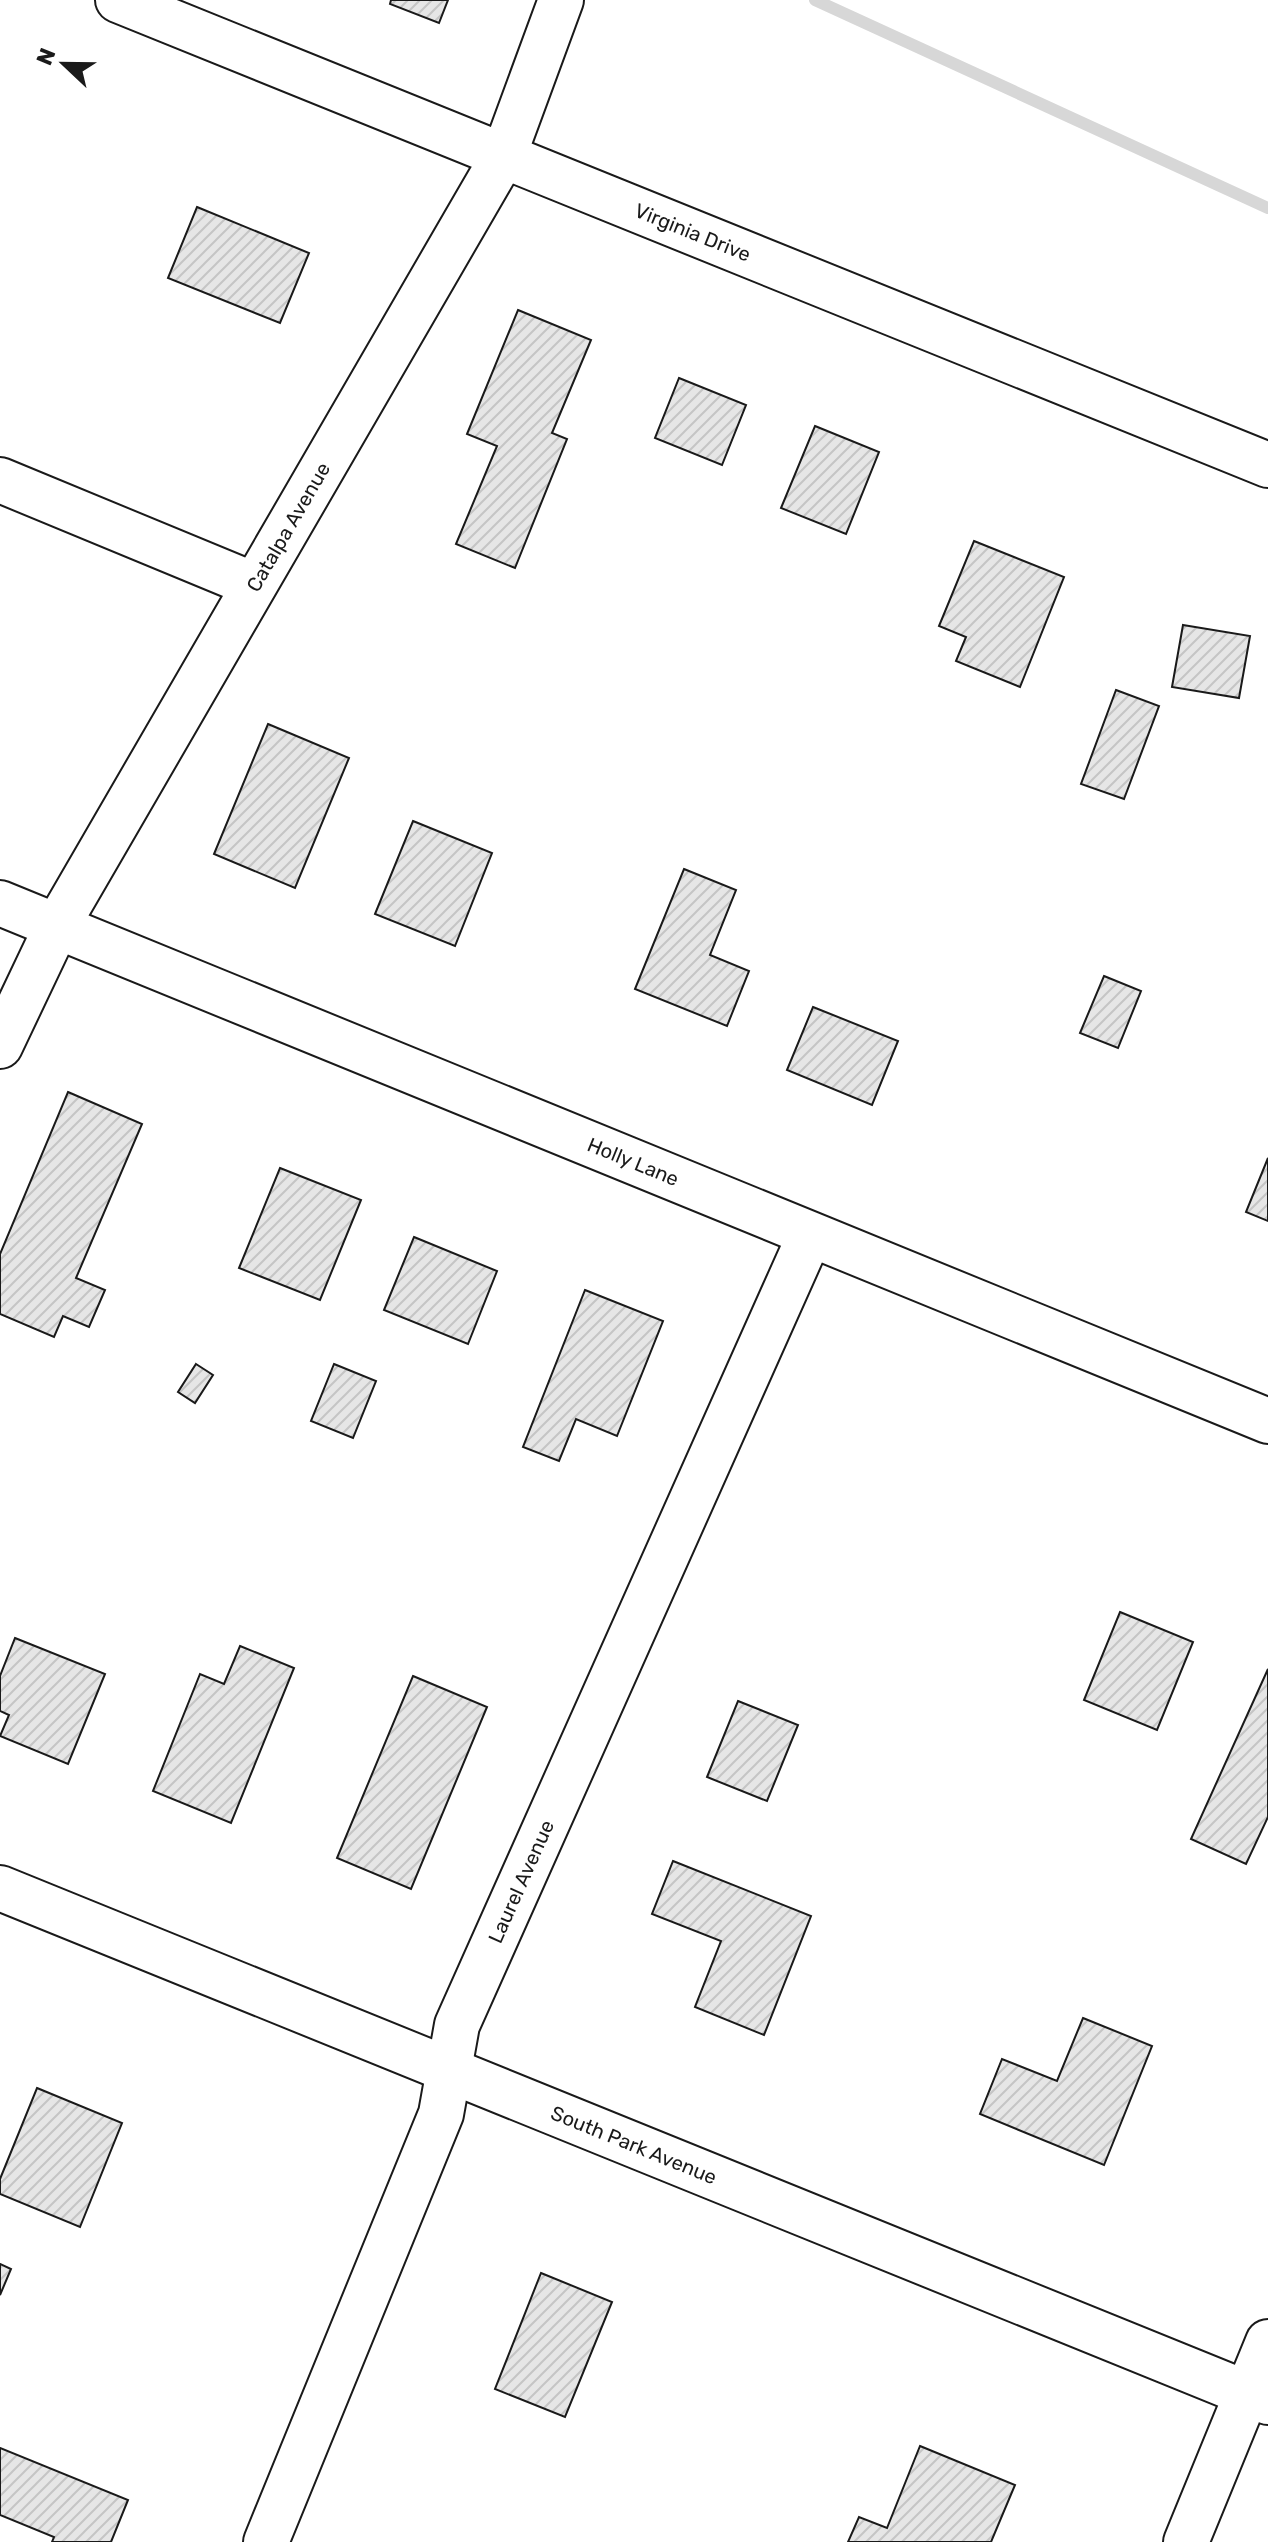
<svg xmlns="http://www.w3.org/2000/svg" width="1268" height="2542" viewBox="0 0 1268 2542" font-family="Rubik,sans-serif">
	<defs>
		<pattern id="building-hatch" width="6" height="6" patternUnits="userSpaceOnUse" patternTransform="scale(2)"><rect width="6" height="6" fill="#e6e6e6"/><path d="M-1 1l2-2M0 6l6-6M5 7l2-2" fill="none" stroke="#c5c5c5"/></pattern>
	</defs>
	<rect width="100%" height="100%" fill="#fff"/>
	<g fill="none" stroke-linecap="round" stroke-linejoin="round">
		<!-- stream -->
		<polyline stroke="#d7d7d7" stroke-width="12" points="815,0 1268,208"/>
	</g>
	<!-- building -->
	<g fill="url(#building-hatch)" stroke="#1a1a1a" stroke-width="2">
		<polygon points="391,0 448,0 439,23 390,4"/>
		<polygon points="197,207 309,253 280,323 168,278"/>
		<polygon points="518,310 591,340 552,433 567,439 515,568 456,544 497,446 467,434"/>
		<polygon points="679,378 746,405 722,465 655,438"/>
		<polygon points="815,426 879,452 846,534 781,508"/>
		<polygon points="974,541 1064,577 1020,687 956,661 966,637 939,626"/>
		<polygon points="1183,625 1250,636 1239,698 1172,687"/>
		<polygon points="1116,690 1159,706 1124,799 1081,784"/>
		<polygon points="268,724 349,758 295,888 214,854"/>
		<polygon points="413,821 492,853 455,946 375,914"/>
		<polygon points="684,869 736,890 710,955 749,971 727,1026 635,989"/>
		<polygon points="1104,976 1141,991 1118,1048 1080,1033"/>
		<polygon points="813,1007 898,1041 872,1105 787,1070"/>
		<polygon points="68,1092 142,1124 76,1278 105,1290 89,1327 63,1316 54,1337 0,1314 0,1254"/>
		<polygon points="1268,1158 1268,1221 1246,1212"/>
		<polygon points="280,1168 361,1200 320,1300 239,1268"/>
		<polygon points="414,1237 497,1271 468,1344 384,1310"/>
		<polygon points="585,1290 663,1321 617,1436 576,1419 559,1461 523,1447"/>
		<polygon points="196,1364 213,1375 195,1403 178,1392"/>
		<polygon points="334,1364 376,1381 353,1438 311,1421"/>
		<polygon points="1120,1612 1193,1642 1157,1730 1084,1700"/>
		<polygon points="15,1638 105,1674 68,1764 0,1736 9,1715 0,1711 0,1676"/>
		<polygon points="240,1646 294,1668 231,1823 153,1791 200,1674 224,1684"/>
		<polygon points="1268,1669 1268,1817 1246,1864 1191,1839"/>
		<polygon points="413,1676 487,1707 411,1889 337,1858"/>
		<polygon points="738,1701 798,1725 767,1801 707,1777"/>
		<polygon points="673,1861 811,1916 764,2035 695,2007 721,1941 652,1914"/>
		<polygon points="1083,2018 1152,2046 1104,2165 980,2114 1002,2059 1057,2081"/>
		<polygon points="37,2088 122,2123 80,2227 0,2194 0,2179"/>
		<polygon points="0,2264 11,2269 0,2295"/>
		<polygon points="541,2273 612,2302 565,2417 495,2389"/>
		<polygon points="920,2446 1015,2485 991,2542 848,2542 859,2517 887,2528"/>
		<polygon points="0,2448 128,2500 111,2542 52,2542 54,2537 0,2515"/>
	</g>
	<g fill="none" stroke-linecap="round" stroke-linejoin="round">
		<defs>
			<g id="minor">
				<path id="s1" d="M118,0L1268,465"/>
				<polyline points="0,480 254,585"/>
				<path id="s2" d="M0,903L1268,1421"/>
				<path id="s3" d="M0,1046L57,926L504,155L561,0"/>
				<path id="s4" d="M0,1888L1268,2402"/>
				<path id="s5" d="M266,2542L441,2114L457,2025L810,1235"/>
				<polyline points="1186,2542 1268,2342"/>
			</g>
		</defs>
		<!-- minor casing -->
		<use href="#minor" stroke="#1a1a1a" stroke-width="48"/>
		<!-- minor -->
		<use href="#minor" stroke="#fff" stroke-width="44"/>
	</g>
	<g text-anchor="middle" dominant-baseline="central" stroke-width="6" stroke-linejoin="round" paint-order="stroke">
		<!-- street labels -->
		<g font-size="20" fill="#1a1a1a" stroke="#fff">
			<text stroke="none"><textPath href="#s1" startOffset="620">Virginia Drive</textPath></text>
			<text stroke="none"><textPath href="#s3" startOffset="594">Catalpa Avenue</textPath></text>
			<text stroke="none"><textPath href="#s2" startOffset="684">Holly Lane</textPath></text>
			<text stroke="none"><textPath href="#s5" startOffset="710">Laurel Avenue</textPath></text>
			<text stroke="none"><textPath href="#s4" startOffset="684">South Park Avenue</textPath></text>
		</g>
	</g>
	<!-- north arrow -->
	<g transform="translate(64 64) rotate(292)" stroke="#ffffff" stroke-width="6" paint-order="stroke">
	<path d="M0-6L14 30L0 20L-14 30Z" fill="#1a1a1a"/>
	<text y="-12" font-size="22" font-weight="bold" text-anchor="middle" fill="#1a1a1a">N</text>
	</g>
</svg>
